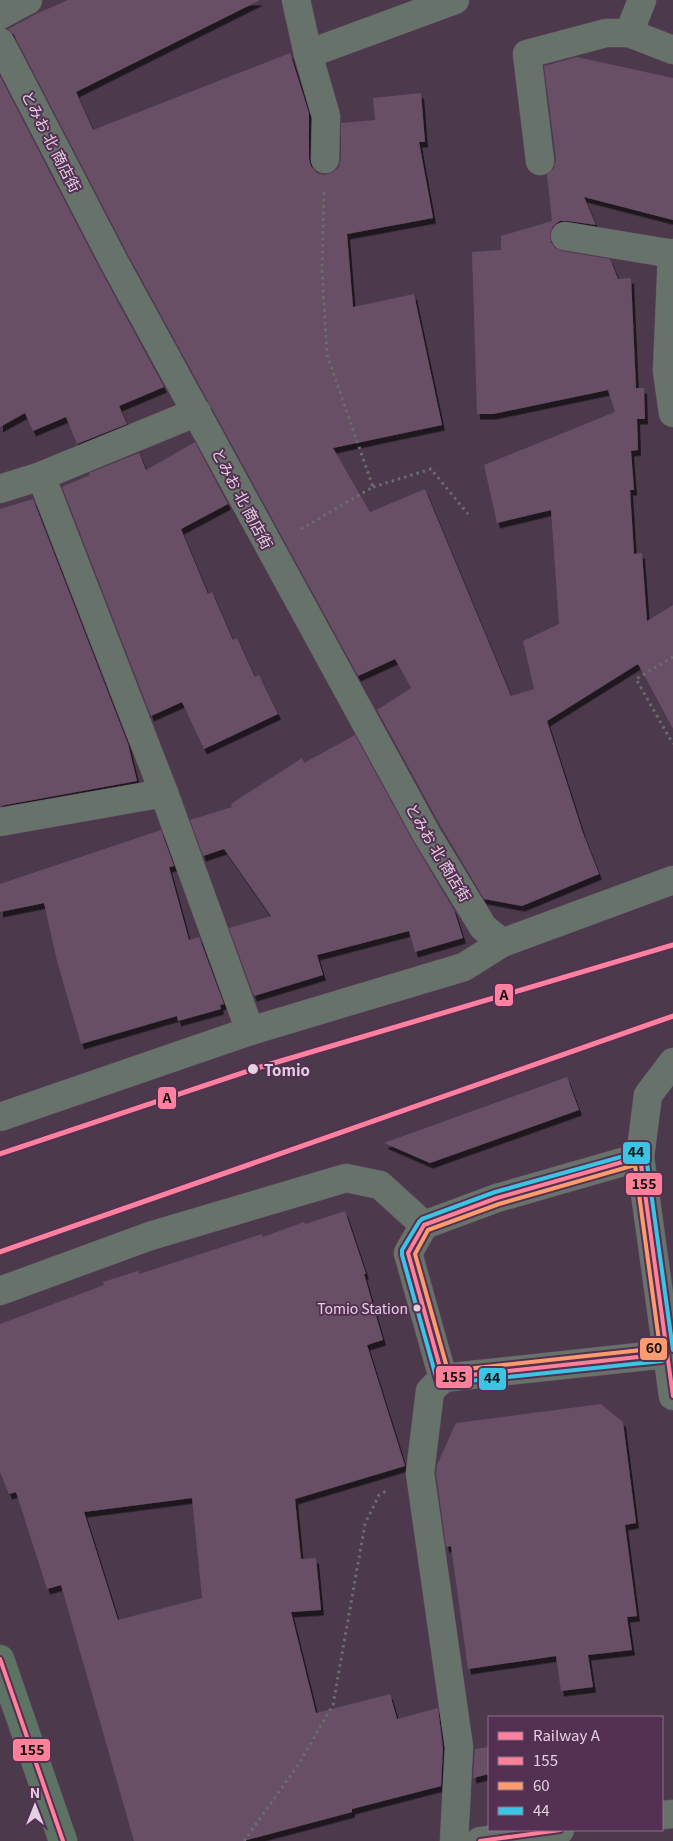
<svg xmlns="http://www.w3.org/2000/svg" width="673" height="1841" viewBox="0 0 673 1841" font-family="Georgia,'Noto Sans JP',serif">
	<defs>
		<filter id="shadow"><feDropShadow dx="3" dy="5.5" stdDeviation="0" flood-color="#0009"/></filter>
	</defs>
	<rect width="100%" height="100%" fill="#4c394b"/>
	<!-- building -->
	<g fill="#674f66" fill-rule="evenodd" filter="url(#shadow)">
		<polygon points="68,0 260,0 76,92 93,130 290,53 309,113 309,159 311,166 317,173 325,175 333,172 339,167 341,159 341,123 375,120 373,98 421,93 425,142 419,142 433,218 347,234 353,307 414,294 442,425 333,448 370,512 425,489 511,696 534,689 523,641 559,624 551,510 497,523 484,465 615,412 608,390 493,414 477,414 472,252 501,250 501,236 552,221 547,174 554,168 556,159 544,66 577,57 673,78 673,220 584,197 596,225 568,221 560,221 553,226 550,234 551,242 555,248 562,251 610,259 618,279 631,278 636,388 644,388 645,419 637,419 638,450 631,451 634,490 630,490 634,554 642,553 647,621 673,605 673,729 638,664 547,721 583,833 599,874 522,906 484,899 441,827 377,710 411,688 395,659 358,676 127,253 14,35 8,29 36,14"/>
		<polygon points="0,76 99,267 164,387 119,406 127,424 77,444 66,417 33,431 25,413 0,427"/>
		<polygon points="195,442 228,504 181,529 208,594 212,592 233,640 237,638 255,677 259,675 278,714 204,749 182,702 151,716 62,487 90,475 89,473 139,453 146,470"/>
		<polygon points="33,499 128,744 137,781 0,806 0,509"/>
		<polygon points="355,735 414,843 454,910 463,938 415,952 409,931 317,955 323,975 254,996 229,928 271,916 224,849 203,856 190,820 232,807 231,804 302,758 304,763"/>
		<polygon points="161,830 174,866 169,867 189,940 199,937 224,1004 220,1005 221,1009 178,1021 177,1016 81,1044 57,961 44,903 0,912 0,884"/>
		<polygon points="567,1077 579,1110 430,1163 384,1143"/>
		<path d="M345,1211L366,1274H364L383,1340L367,1345L405,1466L295,1499L301,1559L316,1558L321,1610L291,1612L316,1713L390,1694L397,1719L438,1708L443,1748L441,1786L352,1809V1812L243,1841H134L61,1585L47,1589L16,1492L9,1494L0,1472V1324L104,1285L103,1282L138,1271L139,1274L262,1234L263,1237L304,1222L305,1224ZM192,1498L202,1598L118,1620L84,1512Z"/>
		<polygon points="601,1404 623,1422 636,1523 625,1525 637,1616 627,1617 632,1650 588,1655 593,1687 561,1691 556,1656 468,1669 451,1546 446,1547 436,1473 437,1465 456,1423"/>
		<polygon points="489,1747 489,1774 473,1778 475,1749"/>
	</g>
	<g fill="none" stroke-linecap="round" stroke-linejoin="round">
		<defs>
			<g id="minor">
				<polyline points="296,0 308,54 326,116 325,159"/>
				<polyline points="0,15 28,0"/>
				<polyline points="629,33 642,0"/>
				<polyline points="0,42 113,260 427,835 483,927 502,943"/>
				<polyline points="308,54 455,0"/>
				<polyline points="540,161 527,54 606,33 629,33 673,50"/>
				<polyline points="565,236 673,254"/>
				<polyline points="672,253 667,371 673,413"/>
				<polyline points="41,476 164,793 250,1031"/>
				<polyline points="0,489 41,476 197,412"/>
				<polyline points="0,822 164,793"/>
				<polyline points="673,1062 648,1095 640,1157 673,1396"/>
				<polyline points="0,1117 250,1031 464,967 502,943 673,880"/>
				<polyline points="640,1157 497,1198 424,1225 408,1253 443,1378 666,1354"/>
				<polyline points="0,1291 150,1236 346,1178 380,1185 424,1225"/>
				<polyline points="443,1378 430,1391 420,1473 459,1747 454,1841"/>
				<polyline points="662,1815 673,1814"/>
				<polyline points="480,1841 560,1830"/>
			</g>
			<polyline id="major" points="0,1659 63,1841"/>
		</defs>
		<!-- minor casing -->
		<use href="#minor" stroke="#665665" stroke-width="29"/>
		<!-- major casing -->
		<use href="#major" stroke="#665665" stroke-width="29"/>
		<!-- path -->
		<g stroke="#6a6e6b" stroke-width="3" stroke-dasharray="2.5 4" stroke-linecap="butt">
			<polyline points="373,487 431,469 468,514"/>
			<polyline points="301,529 373,487 327,355 322,270 324,192"/>
			<polyline points="673,657 636,679 673,744"/>
			<polyline points="244,1841 298,1765 333,1705 365,1524 379,1495 386,1491"/>
		</g>
		<!-- minor -->
		<use href="#minor" stroke="#67726a" stroke-width="28"/>
		<!-- major -->
		<use href="#major" stroke="#5d7464" stroke-width="28"/>
		<defs>
			<g id="bus-1">
				<polyline points="666,1354 443,1378 408,1253 424,1225 497,1198 640,1157 673,1396"/>
				<polyline points="0,1659 63,1841"/>
				<polyline points="480,1841 560,1830"/>
			</g>
			<polygon id="bus-2" points="635,1165 660,1348 448,1371 415,1254 428,1230 499,1204"/>
			<polyline id="bus-3" points="662,1361 441,1384 437,1380 402,1255 402,1250 419,1222 422,1219 495,1192 642,1151 646,1156 673,1350"/>
		</defs>
		<!-- bus-1 casing -->
		<use href="#bus-1" stroke="#543152" stroke-width="8"/>
		<!-- bus-2 casing -->
		<use href="#bus-2" stroke="#543152" stroke-width="8"/>
		<!-- bus-3 casing -->
		<use href="#bus-3" stroke="#543152" stroke-width="8"/>
		<!-- bus-1 -->
		<use href="#bus-1" stroke="#ff8098" stroke-width="4"/>
		<!-- bus-2 -->
		<use href="#bus-2" stroke="#fc9b6d" stroke-width="4"/>
		<!-- bus-3 -->
		<use href="#bus-3" stroke="#3ac5e4" stroke-width="4"/>
		<defs>
			<g id="rail-1">
				<polyline points="0,1154 257,1068 673,945"/>
				<polyline points="0,1252 673,1016"/>
			</g>
		</defs>
		<!-- rail-1 casing -->
		<use href="#rail-1" stroke="#543152" stroke-width="9"/>
		<!-- rail-1 -->
		<use href="#rail-1" stroke="#ff809f" stroke-width="5"/>
	</g>
	<!-- markers -->
	<g fill="#e5d0e3" stroke="#543152" stroke-width="2">
		<circle cx="253" cy="1069" r="6"/>
		<circle cx="417" cy="1308" r="4.5"/>
	</g>
	<g text-anchor="middle" dominant-baseline="central" stroke-width="4" stroke-linejoin="round" paint-order="stroke">
		<!-- bus labels -->
		<g font-size="14" fill="#e5d0e3" stroke="#543152" text-anchor="end">
			<text x="408" y="1308">Tomio Station</text>
		</g>
		<!-- street labels -->
		<g font-size="15" fill="#e5d0e3" stroke="#543152">
			<text transform="translate(52 141) rotate(63)">とみお 北 商店街</text>
			<text transform="translate(243 498) rotate(62)">とみお 北 商店街</text>
			<text transform="translate(439 852) rotate(59)">とみお 北 商店街</text>
		</g>
		<!-- stop labels -->
		<g font-size="15" font-weight="bold" fill="#e5d0e3" stroke="#543152" text-anchor="start">
			<text x="264" y="1069">Tomio</text>
		</g>
	</g>
	<g stroke="#543152" stroke-width="2">
		<rect x="494" y="983" width="20" height="24" rx="5" fill="#ff809f"/>
		<rect x="157" y="1086" width="20" height="24" rx="5" fill="#ff809f"/>
		<rect x="622" y="1141" width="29" height="24" rx="5" fill="#3ac5e4"/>
		<rect x="625" y="1172" width="38" height="24" rx="5" fill="#ff8098"/>
		<rect x="639" y="1337" width="29" height="24" rx="5" fill="#fc9b6d"/>
		<rect x="435" y="1365" width="38" height="24" rx="5" fill="#ff8098"/>
		<rect x="478" y="1367" width="29" height="24" rx="5" fill="#3ac5e4"/>
		<rect x="12" y="1738" width="39" height="24" rx="5" fill="#ff8098"/>
	</g>
	<g font-size="14" text-anchor="middle" font-weight="bold" fill="#111">
		<text x="504" y="1000">A</text>
		<text x="167" y="1103">A</text>
		<text x="636" y="1157">44</text>
		<text x="644" y="1189">155</text>
		<text x="654" y="1353">60</text>
		<text x="454" y="1382">155</text>
		<text x="492" y="1383">44</text>
		<text x="32" y="1755">155</text>
	</g>
	<!-- legend -->
	<rect x="488" y="1716" width="175" height="115" fill="#543152" stroke="#8e718c"/>
	<rect x="498" y="1732" width="25" height="8" fill="#ff809f" stroke="#8e718c"/>
	<text x="533" y="1741" font-size="15" fill="#e5d0e3">Railway A</text>
	<rect x="498" y="1757" width="25" height="8" fill="#ff8098" stroke="#8e718c"/>
	<text x="533" y="1766" font-size="15" fill="#e5d0e3">155</text>
	<rect x="498" y="1782" width="25" height="8" fill="#fc9b6d" stroke="#8e718c"/>
	<text x="533" y="1791" font-size="15" fill="#e5d0e3">60</text>
	<rect x="498" y="1807" width="25" height="8" fill="#3ac5e4" stroke="#8e718c"/>
	<text x="533" y="1816" font-size="15" fill="#e5d0e3">44</text>
	<!-- north arrow -->
	<g transform="translate(35 1806)" stroke="#543152" stroke-width="4" paint-order="stroke">
	<path d="M0-4L9 19L0 12L-9 19Z" fill="#e5d0e3"/>
	<text y="-8" font-size="14" font-weight="bold" text-anchor="middle" fill="#e5d0e3">N</text>
	</g>
</svg>
